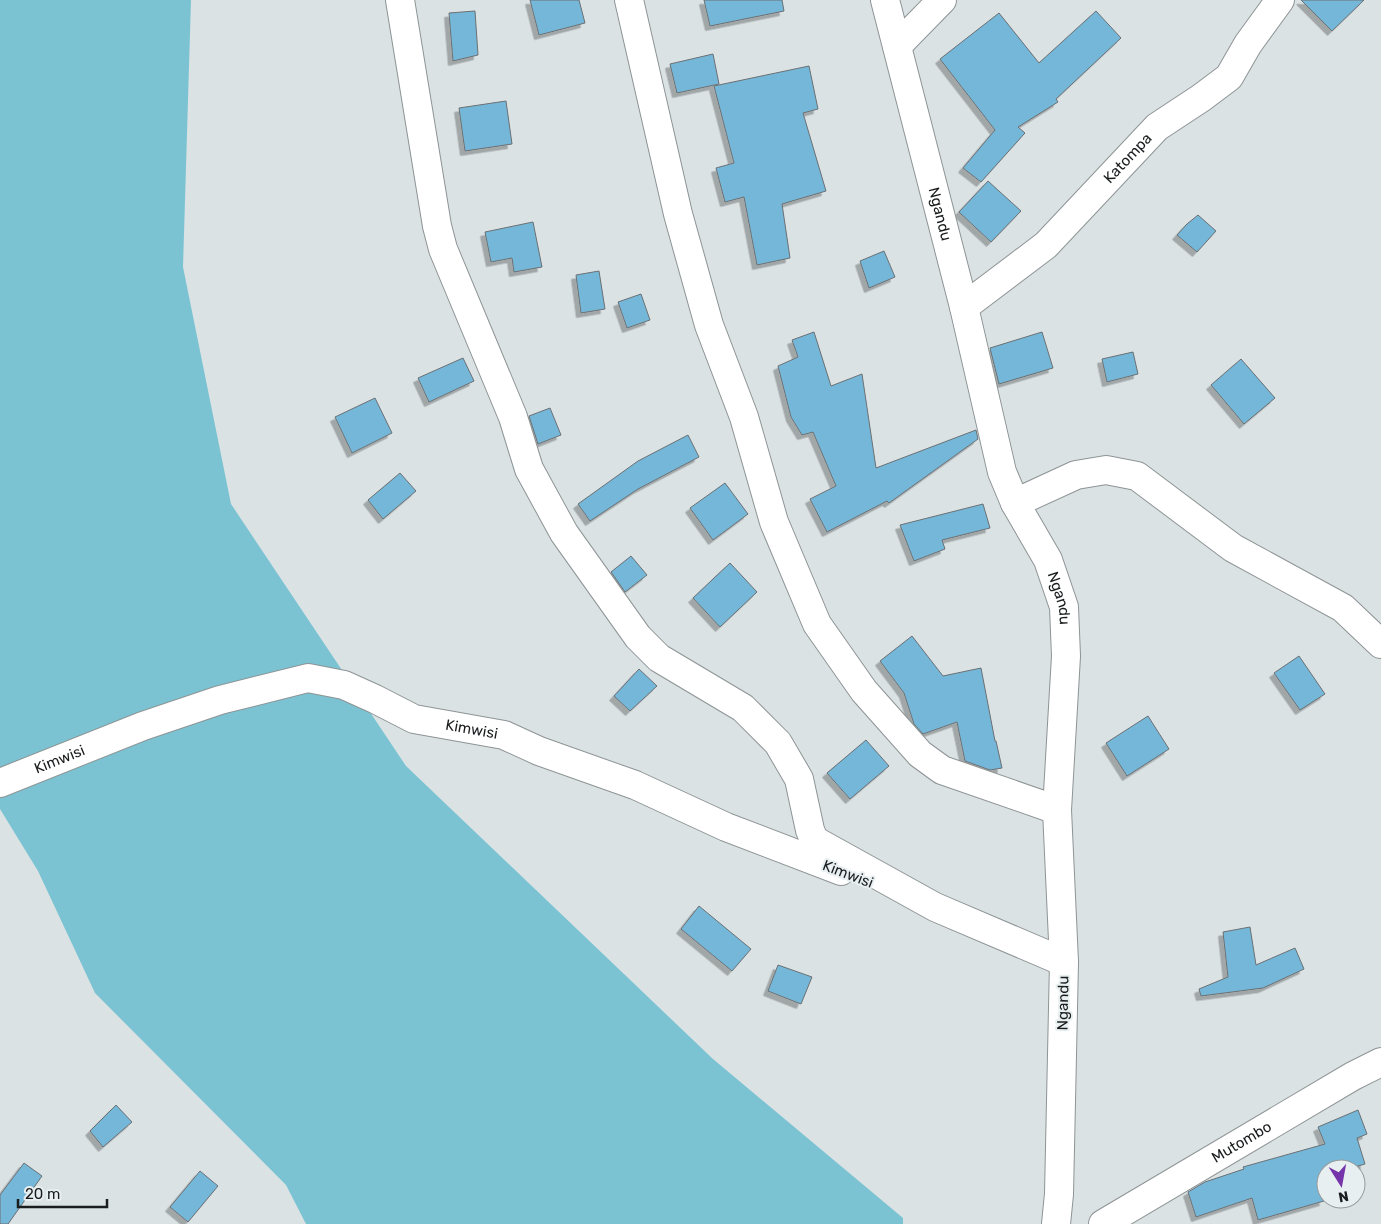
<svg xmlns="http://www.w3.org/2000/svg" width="1381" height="1224" viewBox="0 0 1381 1224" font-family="Rubik,sans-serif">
	<defs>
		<filter id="shadow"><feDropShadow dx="-4.5" dy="4.5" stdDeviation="0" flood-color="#0004"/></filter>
	</defs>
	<rect width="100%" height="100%" fill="#dbe2e4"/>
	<!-- green -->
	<polygon fill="#7bc3d2" points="0,0 191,0 183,267 231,504 406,766 713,1059 903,1218 903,1224 306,1224 286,1185 95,993 38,871 0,809"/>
	<!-- building -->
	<g fill="#74b7d9" stroke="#6b7073" filter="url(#shadow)">
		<polygon points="530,0 579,0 585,23 539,35"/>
		<polygon points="704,0 782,0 784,11 710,26"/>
		<polygon points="1301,0 1364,0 1332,31"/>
		<polygon points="475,11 478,55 453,61 449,13"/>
		<polygon points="1096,11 1121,38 1056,99 1058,102 1018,127 1025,133 981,182 963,168 995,130 940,59 999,13 1039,63"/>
		<polygon points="713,54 719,84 677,93 670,64"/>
		<polygon points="809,66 818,109 803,113 826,191 782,204 790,258 757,265 744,197 725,202 716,168 734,163 714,86"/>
		<polygon points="506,101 512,144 465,151 459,108"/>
		<polygon points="988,181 1021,211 991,242 959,212"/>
		<polygon points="1198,215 1216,231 1197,252 1177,235 1187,224"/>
		<polygon points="533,222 542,267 514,272 512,258 491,262 485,232"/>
		<polygon points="884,251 895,277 869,288 860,261"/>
		<polygon points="599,271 605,309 581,313 576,275"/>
		<polygon points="641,294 650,320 627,328 618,302"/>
		<polygon points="814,332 831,386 862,374 876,468 976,430 978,439 889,503 887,501 827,532 810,499 836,486 813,432 802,435 791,417 778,366 798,357 792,340"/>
		<polygon points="1042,332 1053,368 999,384 990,348"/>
		<polygon points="1133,352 1138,374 1107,382 1102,359"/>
		<polygon points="463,358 474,381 429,402 418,378"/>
		<polygon points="1241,359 1275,398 1244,424 1211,385"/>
		<polygon points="375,398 392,433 352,453 335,417"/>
		<polygon points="550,408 561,435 538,444 529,416"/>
		<polygon points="688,435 699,457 638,489 590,521 578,504 638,461"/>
		<polygon points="400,473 416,491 383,519 368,500"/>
		<polygon points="725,483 748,514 713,540 690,508"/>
		<polygon points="983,504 990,528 942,540 945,549 914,561 900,525"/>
		<polygon points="631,556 647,575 625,592 611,572"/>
		<polygon points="730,563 757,592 720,627 693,598"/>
		<polygon points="912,636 943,676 981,668 995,741 996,741 1002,768 990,770 965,761 957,722 923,734 914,724 904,693 880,661"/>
		<polygon points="1299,656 1325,694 1300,710 1274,673"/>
		<polygon points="639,669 657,686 630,711 614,696"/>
		<polygon points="1148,716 1169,749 1127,776 1106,743"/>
		<polygon points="866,740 889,766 850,799 827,773"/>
		<polygon points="699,906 751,949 732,971 681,929"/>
		<polygon points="1250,927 1256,965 1295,948 1304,969 1263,988 1201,996 1199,989 1228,977 1223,932"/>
		<polygon points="778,965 812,977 801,1004 768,991"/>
		<polygon points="116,1105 132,1122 103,1147 90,1131"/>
		<polygon points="1358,1110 1367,1134 1357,1138 1365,1164 1348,1169 1326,1169 1326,1176 1318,1179 1324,1201 1258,1220 1252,1198 1196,1217 1188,1192 1205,1182 1244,1169 1243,1167 1325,1144 1318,1127"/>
		<polygon points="24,1163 42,1176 8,1224 0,1224 0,1195"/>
		<polygon points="200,1171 218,1186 188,1222 170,1207"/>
	</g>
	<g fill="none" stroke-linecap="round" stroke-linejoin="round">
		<defs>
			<g id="minor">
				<polyline points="400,0 437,226 443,249 513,417 529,469 564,533 638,637 659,658 743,708 778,743 799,779 810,830 814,840 935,907 1064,962"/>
				<polyline points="629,0 678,214 709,325 744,417 774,522 817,624 864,691 920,754 942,770 1057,810"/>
				<path id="s1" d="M885,0L964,307L1002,472L1015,503L1048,560L1064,607L1066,656L1057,810L1064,962L1059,1194L1056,1224"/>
				<polyline points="897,46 942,0"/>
				<path id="s2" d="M964,307L1046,245L1157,127L1201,98L1229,77L1248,44L1280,0"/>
				<polyline points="1015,503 1076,475 1106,470 1137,476 1233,548 1343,608 1381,644"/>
				<path id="s3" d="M0,783L143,726L220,700L308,678L344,685L375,699L414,719L504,735L539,751L635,785L726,827L841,871"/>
				<path id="s4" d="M1103,1224L1353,1076L1381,1062"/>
			</g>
		</defs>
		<!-- minor casing -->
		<use href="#minor" stroke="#8e9495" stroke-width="30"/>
		<!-- minor -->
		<use href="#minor" stroke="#fff" stroke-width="28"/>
	</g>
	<g text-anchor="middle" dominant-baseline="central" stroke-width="4" stroke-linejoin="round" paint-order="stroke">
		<!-- street labels -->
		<g font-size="15" fill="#1a1c1d" stroke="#e8eff1">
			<text stroke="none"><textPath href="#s2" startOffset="222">Katompa</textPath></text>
			<text stroke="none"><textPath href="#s1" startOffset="221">Ngandu</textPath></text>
			<text stroke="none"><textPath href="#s1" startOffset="626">Ngandu</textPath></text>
			<text stroke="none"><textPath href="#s3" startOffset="499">Kimwisi</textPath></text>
			<text stroke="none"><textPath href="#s3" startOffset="64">Kimwisi</textPath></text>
			<text transform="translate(848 874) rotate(21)">Kimwisi</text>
			<text transform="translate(1063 1003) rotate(-89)">Ngandu</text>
			<text stroke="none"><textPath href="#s4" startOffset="161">Mutombo</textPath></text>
		</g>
	</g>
	<!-- north arrow -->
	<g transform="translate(1341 1184) rotate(169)"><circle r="24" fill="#e8eff1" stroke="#969b9c"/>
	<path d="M0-4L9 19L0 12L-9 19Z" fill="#7534a9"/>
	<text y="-8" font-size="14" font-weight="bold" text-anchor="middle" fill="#1a1c1d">N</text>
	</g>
	<!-- scale -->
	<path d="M18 1199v8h89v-8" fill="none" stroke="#1a1c1d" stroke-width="2.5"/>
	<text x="25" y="1199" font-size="15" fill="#1a1c1d" stroke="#e8eff1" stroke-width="4" paint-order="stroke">20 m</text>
</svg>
